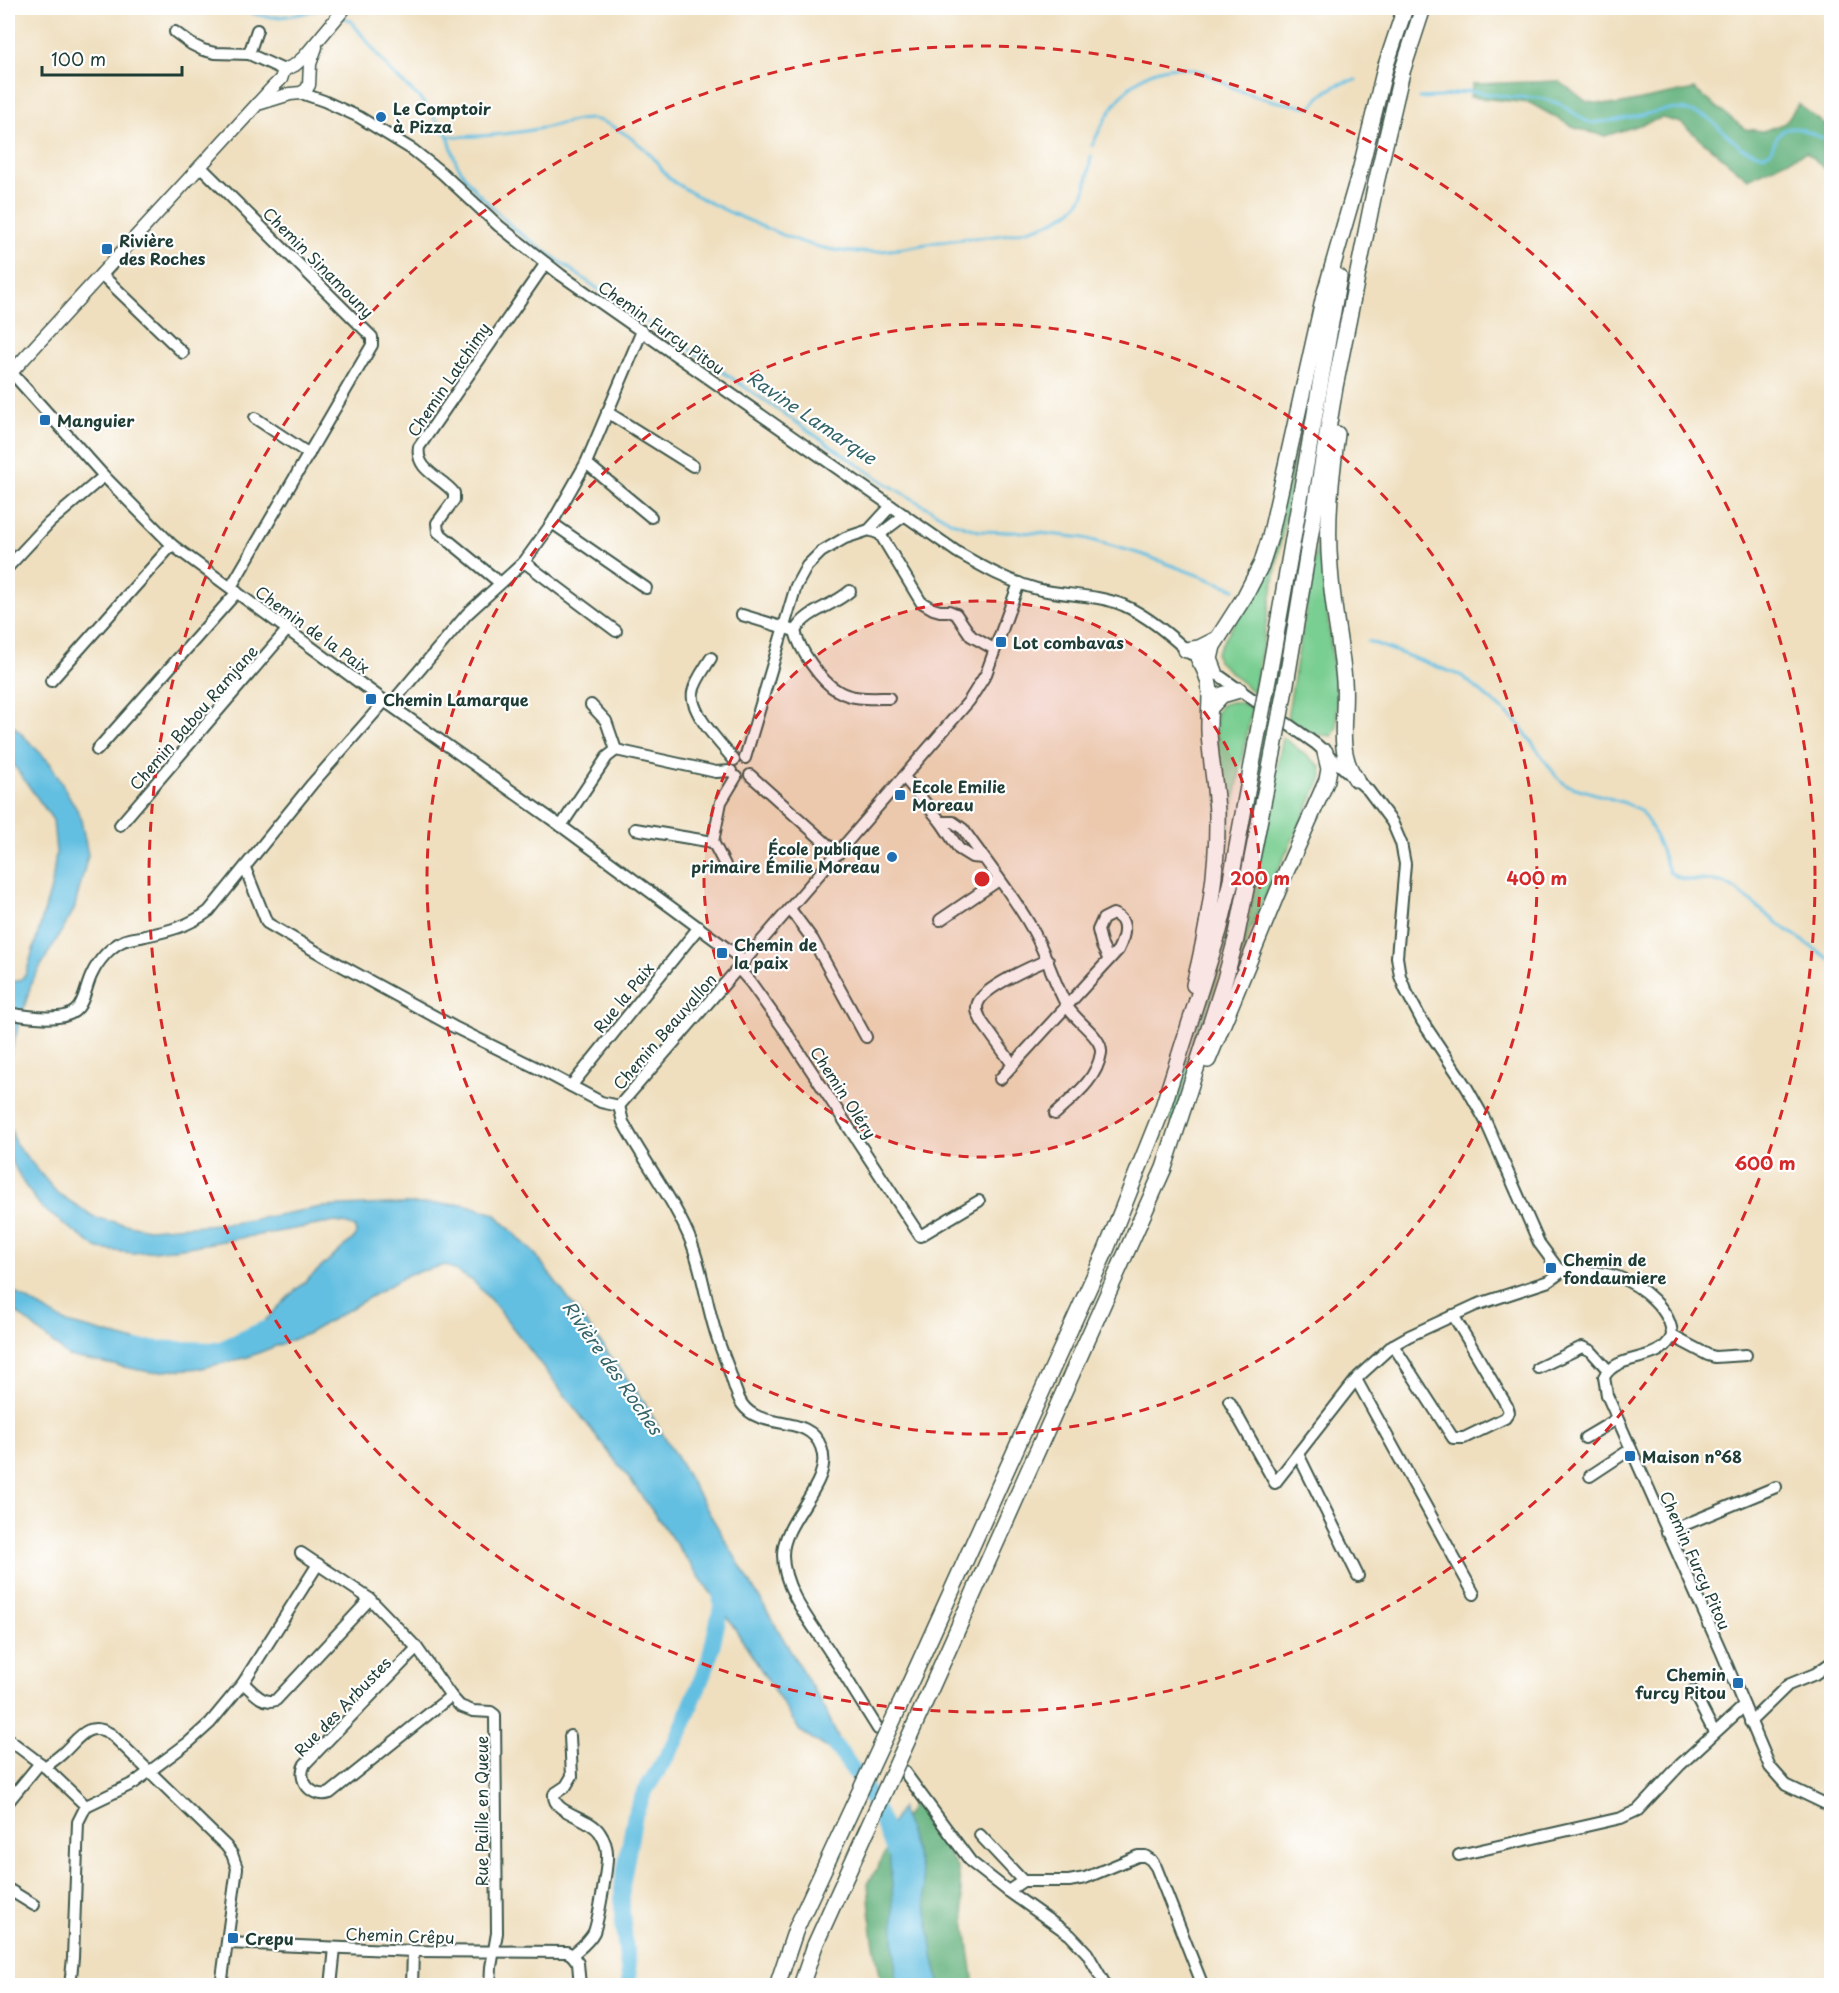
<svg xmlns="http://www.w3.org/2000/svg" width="1839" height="1993" viewBox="0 0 1839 1993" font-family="'Playpen Sans',sans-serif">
	<rect width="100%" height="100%" fill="#fff"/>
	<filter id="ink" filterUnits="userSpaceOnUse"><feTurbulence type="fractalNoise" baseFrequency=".0167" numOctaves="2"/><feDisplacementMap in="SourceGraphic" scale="12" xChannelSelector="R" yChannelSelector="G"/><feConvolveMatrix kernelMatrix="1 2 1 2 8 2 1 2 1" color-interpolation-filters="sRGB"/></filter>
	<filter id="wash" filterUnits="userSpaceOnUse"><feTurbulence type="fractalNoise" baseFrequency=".008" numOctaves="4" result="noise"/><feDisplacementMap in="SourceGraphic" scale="24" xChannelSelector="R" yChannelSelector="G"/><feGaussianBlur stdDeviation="1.35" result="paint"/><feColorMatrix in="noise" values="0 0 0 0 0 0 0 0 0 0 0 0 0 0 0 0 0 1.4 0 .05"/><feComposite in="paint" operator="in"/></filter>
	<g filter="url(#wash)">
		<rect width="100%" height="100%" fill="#efdfbf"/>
		<!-- green -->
		<g fill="#79ce91" stroke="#4c8662" stroke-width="1.5">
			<polygon points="1335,334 1339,334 1273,704 1268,702"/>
			<polygon points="1298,443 1254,693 1218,661 1216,653 1261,579"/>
			<polygon points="1319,533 1323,534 1326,602 1336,693 1337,727 1332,736 1314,734 1287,718"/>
			<polygon points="1231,702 1238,702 1252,708 1220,876 1216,714 1221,705"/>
			<polygon points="1265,721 1271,723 1224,956 1173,1123 1168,1119 1219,955"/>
			<polygon points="1283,737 1321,767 1322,777 1251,927 1240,964 1236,962 1250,911"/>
		</g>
		<!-- forest -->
		<g fill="#62b17b" stroke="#407758" stroke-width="1.5">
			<polygon points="1559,81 1587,102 1617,105 1694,89 1745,129 1763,131 1785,123 1798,104 1831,129 1831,174 1806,152 1748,179 1681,123 1662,118 1605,136 1575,128 1530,103 1470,97 1473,84"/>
			<polygon points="915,1800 958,1869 974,1985 882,1985 872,1934 868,1884"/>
		</g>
		<!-- water -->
		<g fill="#63bfe1" stroke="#417e8a" stroke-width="1.5">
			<polygon points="8,720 50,763 80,815 88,855 74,910 32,981 8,1062 8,982 19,981 26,974 52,885 56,852 53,820 8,757"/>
			<polygon points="8,1119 15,1143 57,1193 96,1218 148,1229 233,1223 322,1207 387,1204 464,1204 495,1214 536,1255 642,1399 826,1711 849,1762 800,1731 721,1607 631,1481 496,1306 473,1281 446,1265 409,1274 309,1333 248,1357 202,1368 150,1372 68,1356 8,1305 8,1285 14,1292 67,1323 166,1349 192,1351 219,1350 238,1344 253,1333 289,1296 355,1237 356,1233 355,1228 348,1224 335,1222 182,1248 133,1253 98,1249 42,1208 24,1184 8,1154"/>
			<polygon points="901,1808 922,1873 933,1955 940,1985 897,1985 896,1982 892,1886 887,1832"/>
		</g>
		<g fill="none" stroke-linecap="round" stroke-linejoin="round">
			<!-- stream -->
			<g stroke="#63bfe1" stroke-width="3">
				<path d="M239,8C263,19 277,19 304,13C313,11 321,8 332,8L337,13"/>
				<path d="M342,17L351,21L392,73L419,97L448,136C480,138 511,134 543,128C557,125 579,118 592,119C613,122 643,145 656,161C662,169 665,176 674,182C698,198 723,210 750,221C788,238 825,254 867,252C904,251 939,239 975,238C1007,236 1059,228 1080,201C1088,190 1088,170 1091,157"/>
				<path d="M1419,98L1440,97L1469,91L1510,97L1540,98L1560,104L1589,123L1617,120L1665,110L1682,109L1707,117L1742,148L1764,155L1770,152C1773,147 1775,140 1778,135C1792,118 1816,137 1832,142"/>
				<polyline points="448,136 456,162 463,174 475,190 514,229 629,311 685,346 882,481 952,522 979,531 1040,533 1084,538 1141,554 1235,589"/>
				<path d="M1092,146C1111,103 1141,56 1195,70C1211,74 1225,85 1241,91C1263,99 1289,105 1312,107C1320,93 1340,81 1356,80"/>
				<path d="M1368,641L1462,676L1518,723L1556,776L1566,785L1625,803L1640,810L1652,828L1669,871C1683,886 1708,876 1726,884C1741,891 1754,905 1767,915C1788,931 1810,946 1832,961"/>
			</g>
			<!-- river -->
			<g stroke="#63bfe1" stroke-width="16">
				<polyline points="139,1348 219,1350 264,1329"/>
				<path d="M835,1746C860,1775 880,1814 894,1851"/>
				<polyline points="630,1986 622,1915 622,1886 635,1814 645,1791 677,1740 709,1660 721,1607 720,1584"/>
			</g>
		</g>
	</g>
	<g filter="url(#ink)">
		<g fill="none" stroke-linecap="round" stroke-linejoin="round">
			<defs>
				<g id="minor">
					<polyline points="175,32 191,44 203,50 215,53 249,54 284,70"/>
					<polyline points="249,54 257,30"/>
					<path d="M301,93L324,101L359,117L413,150L442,173L499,226L561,275L957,552C983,567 1007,581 1037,589C1065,596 1096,594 1123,605C1148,616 1171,636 1191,654"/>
					<polyline points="200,166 372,337 372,345 231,587"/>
					<polyline points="101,274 183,353"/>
					<polyline points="11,372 104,476 172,545 390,705 561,826 744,961"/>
					<polyline points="607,412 693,466"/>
					<polyline points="255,418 309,454"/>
					<polyline points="586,463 651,517"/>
					<polyline points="552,523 646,588"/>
					<polyline points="869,530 880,534 921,602 933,609 940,611 949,611 956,614 971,636 994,649"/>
					<polyline points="880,534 905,515"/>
					<polyline points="524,562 616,631"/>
					<polyline points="8,567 49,523 104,476"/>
					<path d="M500,583L438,532L437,523L454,500V493C442,477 415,471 419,447L546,263"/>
					<path d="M742,615L795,631C807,610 832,607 850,591"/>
					<path d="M795,631C799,649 821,682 838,691C853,700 872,698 889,698"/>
					<path d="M711,658C705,668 695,681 693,692C689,712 722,745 734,760"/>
					<polyline points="1210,669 1316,744 1368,790 1392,822 1401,843 1405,864 1397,957 1400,976 1405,989 1422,1021 1467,1088 1485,1120 1539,1243 1556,1266 1563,1271"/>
					<polyline points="51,681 172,545"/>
					<polyline points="390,705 467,614 524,562 552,523 586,463 642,331"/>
					<polyline points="97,750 237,592"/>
					<polyline points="616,750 716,772 731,771"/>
					<polyline points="745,758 796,586 807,566 821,552 845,538 869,530 891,506"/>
					<polyline points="750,775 838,854"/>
					<polyline points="904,777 941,822 959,849 972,857 983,858"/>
					<path d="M941,822H953L963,829C986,862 1012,893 1031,927C1046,952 1053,981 1067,1006C1075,1021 1103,1037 1101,1053C1097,1080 1073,1097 1055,1114"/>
					<polyline points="120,825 288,629"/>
					<polyline points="561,826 607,757 616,750 606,721 591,705"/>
					<polyline points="635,829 713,842"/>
					<polyline points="725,865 713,842 721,802 736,777"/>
					<polyline points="245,868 267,923 322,955 454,1027 543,1071 601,1102 619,1106"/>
					<polyline points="790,909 813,940 866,1037"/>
					<polyline points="940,920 999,880"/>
					<polyline points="738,968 751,983 786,1032 920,1236 979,1201"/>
					<path d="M8,1013C24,1016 41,1019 58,1017C86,1015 83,991 92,974C98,961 110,947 123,941C130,938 138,938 145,936C169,931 189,926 209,911L312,784L385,701"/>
					<path d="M1013,1065L982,1022C979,1016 975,1010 978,1003C983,988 1032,966 1048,960"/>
					<path d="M1000,1079L1118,950C1124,938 1130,920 1113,914L1103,919L1098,930L1102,946L1109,960"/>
					<polyline points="571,1086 699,927"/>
					<path d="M619,1106L623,1122C644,1162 676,1202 692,1244C702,1271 706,1300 714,1327C718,1342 724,1356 729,1370C733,1381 736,1395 742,1404C761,1432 809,1413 821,1447C835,1483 783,1518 783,1555C783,1590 812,1624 830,1652C846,1678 862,1703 878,1729"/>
					<polyline points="619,1106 969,701 986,674 1019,583"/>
					<polyline points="1672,1336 1708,1355 1715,1357 1746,1355"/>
					<polyline points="1393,1345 1453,1438 1464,1438 1505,1418 1509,1412 1507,1406 1453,1315"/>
					<polyline points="1538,1368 1582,1347 1591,1351 1608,1370"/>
					<polyline points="1357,1381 1474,1594"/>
					<path d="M1229,1401L1275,1483L1358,1377L1393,1345L1409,1336L1476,1305L1549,1281L1563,1271C1581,1272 1601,1271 1618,1277C1641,1285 1672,1310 1672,1336C1659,1365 1619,1351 1604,1377L1607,1395L1721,1651L1770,1767L1786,1785L1832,1807"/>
					<polyline points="1585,1438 1617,1419"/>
					<polyline points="1298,1454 1358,1576"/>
					<polyline points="1590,1476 1631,1449"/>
					<polyline points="1667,1532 1776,1487"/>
					<polyline points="301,1553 370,1599 417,1648 451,1696 460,1706 473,1711 491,1712 495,1715 497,1933 491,1967 490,1986"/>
					<path d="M417,1648L305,1764C296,1780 312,1799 330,1793L451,1696"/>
					<path d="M243,1683C253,1691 262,1705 276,1700L370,1599"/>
					<polyline points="1693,1691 1714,1732"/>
					<polyline points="1750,1722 1788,1685 1815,1674 1832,1662"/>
					<path d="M570,1736L572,1776L566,1786L554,1794C552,1814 590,1816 600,1833C604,1839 607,1847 607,1854C608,1866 598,1921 594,1932C589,1942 580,1948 572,1955"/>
					<polyline points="8,1739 45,1767 86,1806"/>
					<path d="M45,1767C51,1762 58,1758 64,1752C79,1738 88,1720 111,1734L226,1846L232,1854L237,1868L221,1986"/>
					<polyline points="903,1770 971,1862 1008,1891 1070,1935 1087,1953 1106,1986"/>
					<polyline points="8,1802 40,1763"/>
					<polyline points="980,1835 1023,1881"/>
					<polyline points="1459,1855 1621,1818 1638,1810 1680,1765 1744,1706"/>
					<polyline points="8,1889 34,1905"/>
					<polyline points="1008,1891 1023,1881 1069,1881 1085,1878 1138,1856 1145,1856 1151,1860 1156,1867 1203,1986"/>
					<polyline points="227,1943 413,1951 567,1952 572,1955"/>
					<polyline points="572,1955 578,1963 580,1986"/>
					<polyline points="70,1986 73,1958 78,1822 86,1806 134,1783 189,1742 210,1723 243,1683 318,1564"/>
					<polyline points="331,1986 335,1948"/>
					<polyline points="412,1986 413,1951"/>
				</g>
				<g id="major">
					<polyline points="261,103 290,94 301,93 306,90 309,85 310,64 316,47"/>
					<polyline points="8,376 272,88 281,79 284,70 295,65 304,57 345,8"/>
				</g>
				<g id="highway">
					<path d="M1337,434C1331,478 1326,522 1330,567C1332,605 1341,643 1344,681C1347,716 1335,750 1356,779"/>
					<polyline points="1186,650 1199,648 1215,640"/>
					<polyline points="1215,672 1210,659 1213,646 1245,596 1261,565 1270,537 1324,296 1360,171 1385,68 1405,8"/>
					<polyline points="1269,675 1339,277"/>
					<polyline points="1287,678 1335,387 1376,183 1402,72 1423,8"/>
					<polyline points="1210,708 1222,695 1239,690"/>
					<path d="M1194,985C1208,929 1218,871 1217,813C1216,785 1210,758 1209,731C1208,703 1216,686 1199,660"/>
					<polyline points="1208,1060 1285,874 1327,780 1329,769 1325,752"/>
					<polyline points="900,1705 1106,1250 1162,1110 1219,931 1230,885 1256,743"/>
					<polyline points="920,1713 1164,1168 1225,979 1236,939 1273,753"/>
					<polyline points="777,1986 796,1929"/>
					<polyline points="801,1986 815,1945"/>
				</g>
			</defs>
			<!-- minor casing -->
			<use href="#minor" stroke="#3e5549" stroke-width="14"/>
			<!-- major casing -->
			<use href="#major" stroke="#3e5549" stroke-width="15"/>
			<!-- highway casing -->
			<use href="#highway" stroke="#3e5549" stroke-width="18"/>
			<!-- minor -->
			<use href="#minor" stroke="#fff" stroke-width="10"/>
			<!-- major -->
			<use href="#major" stroke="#fff" stroke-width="12"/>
			<!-- highway -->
			<use href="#highway" stroke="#fff" stroke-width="15"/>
			<defs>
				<g id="highway-bridge">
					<polyline points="1256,743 1269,675"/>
					<polyline points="1273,753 1287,678"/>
					<polyline points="796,1929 900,1705"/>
					<polyline points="815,1945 920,1713"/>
				</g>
			</defs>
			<!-- highway-bridge casing -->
			<use href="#highway-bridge" stroke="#3e5549" stroke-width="18" stroke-linecap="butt"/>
			<!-- highway-bridge -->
			<use href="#highway-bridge" stroke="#fff" stroke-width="15"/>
		</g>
	</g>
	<!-- distance rings -->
	<circle cx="982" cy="879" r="278" fill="#d62828" fill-opacity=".12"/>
	<g fill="none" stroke="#d62828" stroke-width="3" stroke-dasharray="10 8">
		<circle cx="982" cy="879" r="278"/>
		<circle cx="982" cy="879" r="555"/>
		<circle cx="982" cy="879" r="833"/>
	</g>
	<!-- markers -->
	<g fill="#1f6fb2" stroke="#fff" stroke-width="2">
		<circle cx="381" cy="117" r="6"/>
		<rect x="101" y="243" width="12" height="12" rx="3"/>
		<rect x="39" y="414" width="12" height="12" rx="3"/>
		<rect x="995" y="636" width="12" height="12" rx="3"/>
		<rect x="365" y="693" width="12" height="12" rx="3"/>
		<rect x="894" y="789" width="12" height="12" rx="3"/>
		<circle cx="892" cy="857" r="6"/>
		<rect x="716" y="947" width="12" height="12" rx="3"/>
		<rect x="1545" y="1262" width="12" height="12" rx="3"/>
		<rect x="1624" y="1450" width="12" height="12" rx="3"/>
		<rect x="1732" y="1677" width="12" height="12" rx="3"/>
		<rect x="227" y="1932" width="12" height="12" rx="3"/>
	</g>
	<g text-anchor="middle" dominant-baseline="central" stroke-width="4.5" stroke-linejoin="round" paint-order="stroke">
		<!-- poi labels -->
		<g font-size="16" font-weight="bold" fill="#1f3d34" stroke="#fff" text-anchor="start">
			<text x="393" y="108">Le Comptoir<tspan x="393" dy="18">à Pizza</tspan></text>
			<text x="119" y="240">Rivière<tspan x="119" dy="18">des Roches</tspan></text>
			<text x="57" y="420">Manguier</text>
			<text x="1013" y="642">Lot combavas</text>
			<text x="383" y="699">Chemin Lamarque</text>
			<text x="912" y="786">Ecole Emilie<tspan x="912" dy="18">Moreau</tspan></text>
			<text x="880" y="848" text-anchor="end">École publique<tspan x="880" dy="18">primaire Émilie Moreau</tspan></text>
			<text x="734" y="944">Chemin de<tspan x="734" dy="18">la paix</tspan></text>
			<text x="1563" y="1259">Chemin de<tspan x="1563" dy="18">fondaumiere</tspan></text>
			<text x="1642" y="1456">Maison n°68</text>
			<text x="1726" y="1674" text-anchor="end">Chemin<tspan x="1726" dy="18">furcy Pitou</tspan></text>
			<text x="245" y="1938">Crepu</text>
		</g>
		<!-- street labels -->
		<g font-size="16" fill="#1f3d34" stroke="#fff">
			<text transform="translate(319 262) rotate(45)">Chemin Sinamouny</text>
			<text transform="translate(662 327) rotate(35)">Chemin Furcy Pitou</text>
			<text transform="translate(448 379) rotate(-56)">Chemin Latchimy</text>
			<text transform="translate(313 629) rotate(36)">Chemin de la Paix</text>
			<text transform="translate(193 717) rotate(-49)">Chemin Babou Ramjane</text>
			<text transform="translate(623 997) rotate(-51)">Rue la Paix</text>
			<text transform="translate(664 1031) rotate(-49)">Chemin Beauvallon</text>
			<text transform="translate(844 1092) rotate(57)">Chemin Oléry</text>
			<text transform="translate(1696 1560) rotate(66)">Chemin Furcy Pitou</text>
			<text transform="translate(342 1706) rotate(-46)">Rue des Arbustes</text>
			<text transform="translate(481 1811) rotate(-90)">Rue Paille en Queue</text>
			<text transform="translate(400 1935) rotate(2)">Chemin Crêpu</text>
		</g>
		<!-- water labels -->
		<g font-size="18" font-style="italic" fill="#336468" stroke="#fff">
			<text transform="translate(812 417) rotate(34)">Ravine Lamarque</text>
			<text transform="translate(613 1367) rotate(55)">Rivière des Roches</text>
		</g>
	</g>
	<circle cx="982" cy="879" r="9" fill="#d62828" stroke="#fff" stroke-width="3"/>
	<g font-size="18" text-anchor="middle" font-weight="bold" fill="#d62828" stroke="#fff" stroke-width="4.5" stroke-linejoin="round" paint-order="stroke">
		<text x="1260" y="885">200 m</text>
		<text x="1537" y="885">400 m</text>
		<text x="1765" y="1170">600 m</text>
	</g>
	<!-- margin -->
	<rect width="1839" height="1993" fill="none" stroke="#fff" stroke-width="30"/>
	<!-- scale -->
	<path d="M42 66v9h140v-9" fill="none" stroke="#1f3d34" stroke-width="3"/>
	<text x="51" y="66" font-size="18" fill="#1f3d34" stroke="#ffffff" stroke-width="4.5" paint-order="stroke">100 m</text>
</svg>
